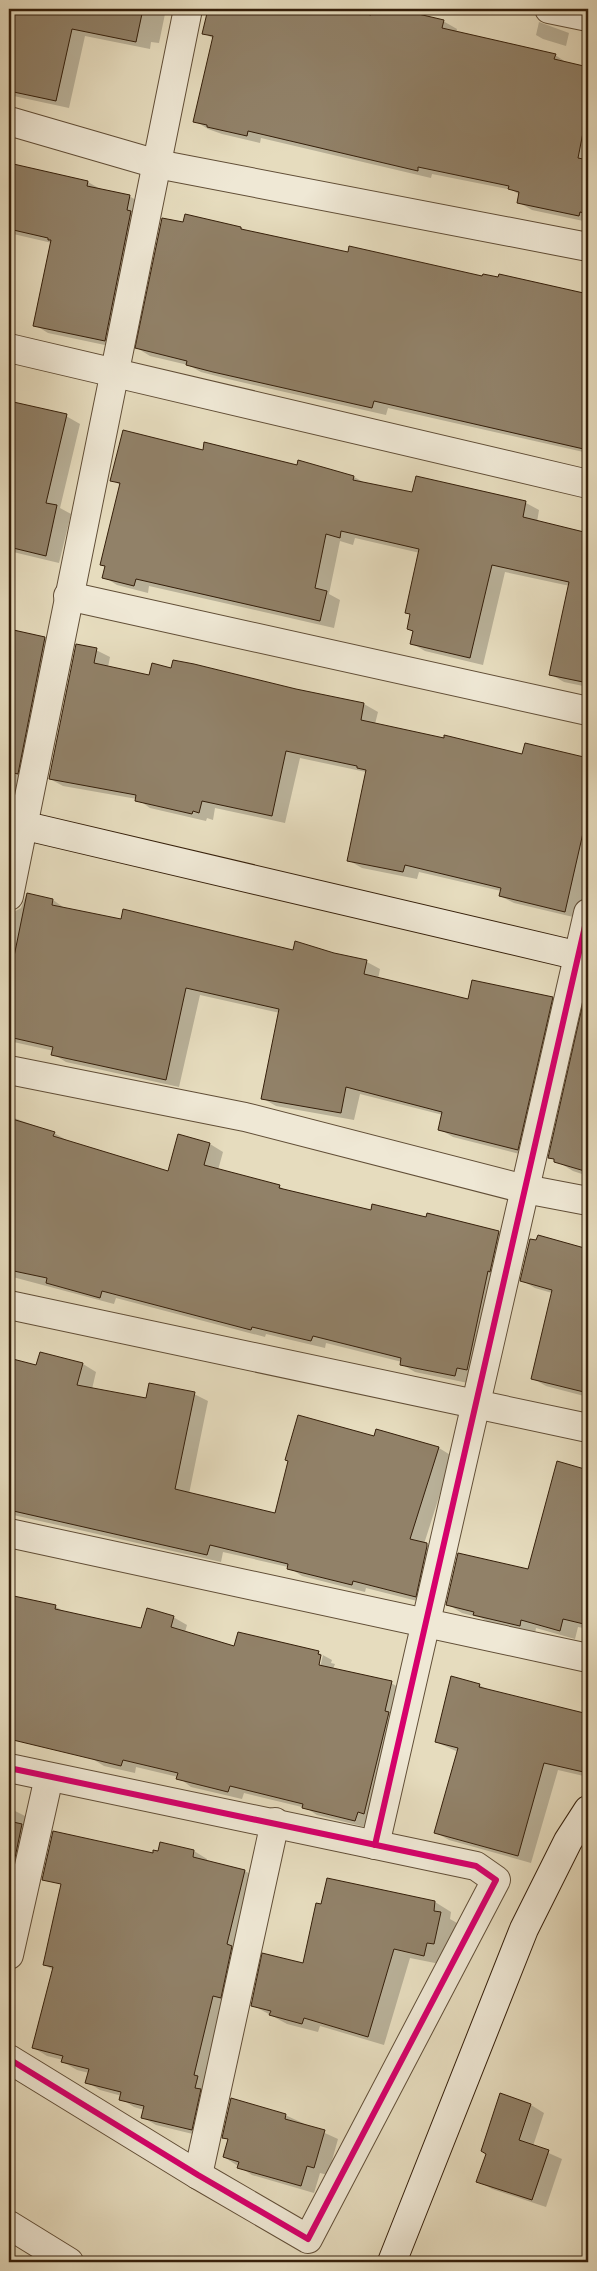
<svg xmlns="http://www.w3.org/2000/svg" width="597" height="2271" viewBox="0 0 597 2271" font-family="Vollkorn,serif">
	<rect width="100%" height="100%" fill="#e6dcbe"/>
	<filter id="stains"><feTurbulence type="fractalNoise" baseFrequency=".004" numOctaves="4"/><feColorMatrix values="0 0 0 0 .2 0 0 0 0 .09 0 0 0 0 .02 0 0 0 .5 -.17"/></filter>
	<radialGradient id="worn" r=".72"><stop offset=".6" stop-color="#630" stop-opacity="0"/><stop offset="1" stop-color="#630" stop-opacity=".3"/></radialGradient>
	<!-- shadow -->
	<g fill="#0003" fill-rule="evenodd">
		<polygon points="9,9 166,9 159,43 151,42 150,49 85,36 69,108 9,95"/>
		<polygon points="209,9 338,9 372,16 374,9 391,9 443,21 457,29 456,33 555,55 569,64 588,69 588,222 532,210 518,202 520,195 512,190 432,174 431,178 261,138 260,143 222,134 208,129 195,121 214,39 204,33"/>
		<polygon points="539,22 569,33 566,46 543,39 536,35"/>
		<polygon points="9,165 88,182 102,190 129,196 143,204 119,348 48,333 35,325 52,243 9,233"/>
		<polygon points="184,224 241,228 246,231 349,253 483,277 499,279 500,276 588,295 588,453 388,408 386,415 228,379 201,372 188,365 150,356 137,348"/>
		<polygon points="9,402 66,416 80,424 60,508 71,514 59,563 9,551"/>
		<polygon points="204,451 354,477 365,483 413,493 526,503 539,510 537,522 588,535 588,687 564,682 550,674 570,586 505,572 483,665 425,651 411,643 414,632 408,629 411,615 406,612 420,553 355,538 353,545 340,541 329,594 340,600 334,628 149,586 148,593 117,585 104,577 106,567 102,564 120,485 112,480"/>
		<polygon points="9,630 45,638 60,647 24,792 9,790"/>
		<polygon points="96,650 110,657 108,667 150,676 172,669 296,690 364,704 378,712 375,724 523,756 526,744 588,760 588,914 586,920 514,903 500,896 501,891 419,872 417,879 362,868 348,860 366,772 300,758 285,823 215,808 213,820 207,818 206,821 150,808 137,799 63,786 50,779"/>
		<polygon points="26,895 53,900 66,909 293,952 333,955 367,962 380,969 378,979 469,1000 547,997 561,1005 531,1157 453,1137 439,1129 443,1115 360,1094 354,1120 276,1106 262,1098 280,1013 200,995 179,1087 66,1062 53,1054 54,1051 9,1041 9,912 14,912 21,908"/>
		<polygon points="582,1013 588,1015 588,1176 573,1171 550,1157"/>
		<polygon points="9,1116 54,1133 68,1141 169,1172 179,1136 210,1144 223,1152 218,1170 279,1186 288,1192 372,1212 427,1218 428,1214 499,1232 512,1240 468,1383 415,1372 401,1364 402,1362 326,1343 325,1348 266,1334 265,1337 116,1298 114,1304 9,1276"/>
		<polygon points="539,1237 588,1250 588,1397 546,1386 532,1378 552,1293 535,1288 521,1280"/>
		<polygon points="9,1360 37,1367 83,1364 96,1372 92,1389 147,1399 194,1394 208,1401 189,1494 276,1515 374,1437 439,1448 452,1456 424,1544 440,1553 429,1604 366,1588 365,1592 302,1576 288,1567 223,1552 221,1562 9,1514"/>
		<polygon points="558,1463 588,1471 588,1629 578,1627 575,1639 536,1628 535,1634 490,1623 481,1618 462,1613 447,1604 529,1571"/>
		<path d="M9,1596L56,1607L65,1612L142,1630L173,1617L187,1625L185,1632L235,1648L239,1633L319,1653L332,1660L331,1663L335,1664L333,1669L391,1683L405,1691L369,1828L317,1815L306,1808L244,1793L242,1799L191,1787L178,1777L136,1767L135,1773L104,1766L91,1758L92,1754L9,1736ZM320,1655H323L319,1671L316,1670Z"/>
		<polygon points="479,1685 491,1691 588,1716 588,1777 558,1770 531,1863 449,1840 435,1832 458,1752 436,1742"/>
		<polygon points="9,1808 27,1817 9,1938"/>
		<polygon points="194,1851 207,1859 207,1862 245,1871 259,1879 205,2137 156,2125 142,2117 144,2110 134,2107 121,2099 122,2096 100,2090 87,2082 89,2073 77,2070 63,2062 63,2060 47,2056 34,2048 53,1970 45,1965 154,1855"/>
		<polygon points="328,1879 435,1902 451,1912 450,1919 457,1923 450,1953 440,1964 410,1958 384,2045 320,2026 318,2032 287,2024 252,2005 304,1964 322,1905"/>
		<polygon points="501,2095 531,2105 544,2113 533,2146 562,2159 546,2207 492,2189 478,2181 487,2154"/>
		<polygon points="285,2115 338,2139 328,2175 320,2173 314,2193 252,2175 224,2157 229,2140 224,2137"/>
	</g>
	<!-- building -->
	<g fill="#918168" stroke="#351f0a">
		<polygon points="9,9 143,9 136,42 72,29 56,101 9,91"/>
		<polygon points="208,9 342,9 371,15 373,9 397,9 444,20 442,28 556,54 554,59 588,67 588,107 578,158 588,160 588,214 580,212 579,216 517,203 519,192 508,189 509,186 418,167 418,171 248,131 247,136 207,127 207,125 193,122 213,36 202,34"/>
		<polygon points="9,163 88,181 87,186 130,195 127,210 131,211 105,341 33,326 51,240 48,240 48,238 9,229"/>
		<polygon points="185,214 241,227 241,229 348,252 349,246 482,276 483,274 498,277 499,274 588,294 588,450 374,401 372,408 213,372 186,365 187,361 135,348 162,218 183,222"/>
		<polygon points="9,401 67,414 46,503 57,505 46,556 9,547"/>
		<polygon points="123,430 203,450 204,442 297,465 298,460 354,476 353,480 412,492 416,476 526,501 523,517 588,533 588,683 549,675 569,582 492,565 470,658 410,644 413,631 407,629 410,614 405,613 419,549 341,531 340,538 326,534 315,588 327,591 320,621 136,579 134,586 102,578 105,566 100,565 120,483 110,481"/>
		<polygon points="9,629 45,637 18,774 9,772"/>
		<polygon points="76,644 97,648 94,663 149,675 152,663 171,668 173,660 194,664 296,689 364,703 361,720 444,738 444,735 522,754 525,743 588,758 588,811 565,912 499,896 501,888 405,865 403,872 347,861 366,770 357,768 357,766 286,751 272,816 202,801 199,813 193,811 192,814 135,801 136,795 49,779"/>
		<polygon points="27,893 53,899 52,905 121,919 123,909 293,950 295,941 334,953 367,960 364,974 468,999 472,980 553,997 518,1150 438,1130 442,1112 346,1087 341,1113 261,1099 279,1009 186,988 166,1080 51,1055 53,1047 9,1037 9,981"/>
		<polygon points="583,1003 588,1004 588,1172 554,1162 554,1159 548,1158"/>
		<polygon points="9,1118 55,1132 53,1136 168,1171 178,1134 210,1143 204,1165 280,1185 279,1188 371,1210 372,1204 426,1217 427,1213 499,1231 490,1272 488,1271 467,1370 457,1368 455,1376 400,1365 401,1358 313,1336 311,1341 252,1327 251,1330 102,1291 100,1298 46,1283 47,1278 9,1270"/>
		<polygon points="538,1235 588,1249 588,1393 531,1379 552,1290 520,1281 530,1239 536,1240"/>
		<polygon points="40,1352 83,1363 77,1385 146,1398 149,1383 195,1392 175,1489 275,1513 288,1461 285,1460 298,1415 374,1436 376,1429 439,1447 410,1539 427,1543 427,1546 416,1597 353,1581 352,1585 287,1569 288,1564 210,1545 207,1555 9,1510 9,1358 36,1365"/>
		<polygon points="557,1461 588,1470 588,1625 563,1619 560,1631 521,1620 520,1626 473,1615 474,1612 446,1605 458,1553 528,1569"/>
		<polygon points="9,1595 56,1605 55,1609 141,1628 147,1608 174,1616 171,1627 234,1646 238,1632 319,1651 318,1654 321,1655 319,1665 392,1681 385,1711 389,1712 364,1814 358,1812 355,1821 302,1808 303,1804 230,1786 228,1792 176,1779 178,1773 123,1760 121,1766 9,1739"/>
		<polygon points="451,1676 480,1684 479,1687 588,1714 588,1773 544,1763 518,1856 434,1833 458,1748 435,1742"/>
		<polygon points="9,1821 22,1824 12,1872 9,1872"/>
		<polygon points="53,1831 153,1853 153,1850 158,1851 160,1842 194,1850 193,1857 245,1870 227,1944 232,1946 221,1998 213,1996 194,2075 198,2076 195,2088 201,2089 192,2130 141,2118 144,2106 119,2100 121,2092 85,2083 89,2069 61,2062 63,2056 32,2048 53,1967 43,1965 61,1884 42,1880"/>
		<polygon points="327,1878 435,1901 434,1911 441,1912 434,1944 427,1943 424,1956 394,1949 368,2037 304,2018 302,2024 269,2015 271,2011 251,2006 262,1953 303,1963 316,1903 321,1904"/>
		<polygon points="500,2093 531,2104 519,2140 549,2150 532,2200 476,2182 486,2154 481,2151"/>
		<polygon points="231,2098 286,2114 285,2119 325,2130 314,2168 307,2166 301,2186 237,2168 239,2162 223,2157 228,2139 222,2138"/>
	</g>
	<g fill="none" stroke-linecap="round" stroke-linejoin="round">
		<defs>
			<g id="street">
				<polyline points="549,9 588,17"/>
				<polyline points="9,121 157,164 588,247"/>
				<polyline points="9,348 588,484"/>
				<polyline points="68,596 588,711"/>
				<polyline points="9,896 188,9"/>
				<polyline points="9,1070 245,1117 525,1189 588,1201"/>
				<polyline points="9,1305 588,1428"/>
				<polyline points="9,1533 588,1658"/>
				<polyline points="9,1768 476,1866 496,1880 308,2239 198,2175 9,2059"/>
				<polyline points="375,1845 588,913"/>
				<polyline points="9,1955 49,1777"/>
				<polyline points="198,2175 275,1822"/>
				<polyline points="9,2225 69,2262"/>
			</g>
			<g id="secondary">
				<polyline points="9,822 588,958"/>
				<polyline points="392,2262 524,1929 568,1841 588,1810"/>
			</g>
		</defs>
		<!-- street casing -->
		<use href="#street" stroke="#614e37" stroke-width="30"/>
		<!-- secondary casing -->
		<use href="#secondary" stroke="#351f0a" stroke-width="30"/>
		<!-- street -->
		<use href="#street" stroke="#efe8d5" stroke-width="28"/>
		<!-- secondary -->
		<use href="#secondary" stroke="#efe8d5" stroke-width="28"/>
		<defs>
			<g id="cycleway">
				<polyline points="9,1768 476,1866 496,1880 308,2239 198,2175 9,2059"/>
				<polyline points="375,1845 588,913"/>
			</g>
		</defs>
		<!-- cycleway casing -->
		<use href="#cycleway" stroke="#efe8d5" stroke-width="9"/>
		<!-- cycleway -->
		<use href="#cycleway" stroke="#d6006c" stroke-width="6"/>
	</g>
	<!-- margin -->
	<rect width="597" height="2271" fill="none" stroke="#e6dcbe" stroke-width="30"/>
	<rect x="10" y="10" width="577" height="2251" fill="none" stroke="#351f0a" stroke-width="2.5"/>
	<rect x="15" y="15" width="567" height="2241" fill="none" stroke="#351f0a"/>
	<rect width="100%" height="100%" filter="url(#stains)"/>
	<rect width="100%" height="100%" fill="url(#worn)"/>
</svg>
